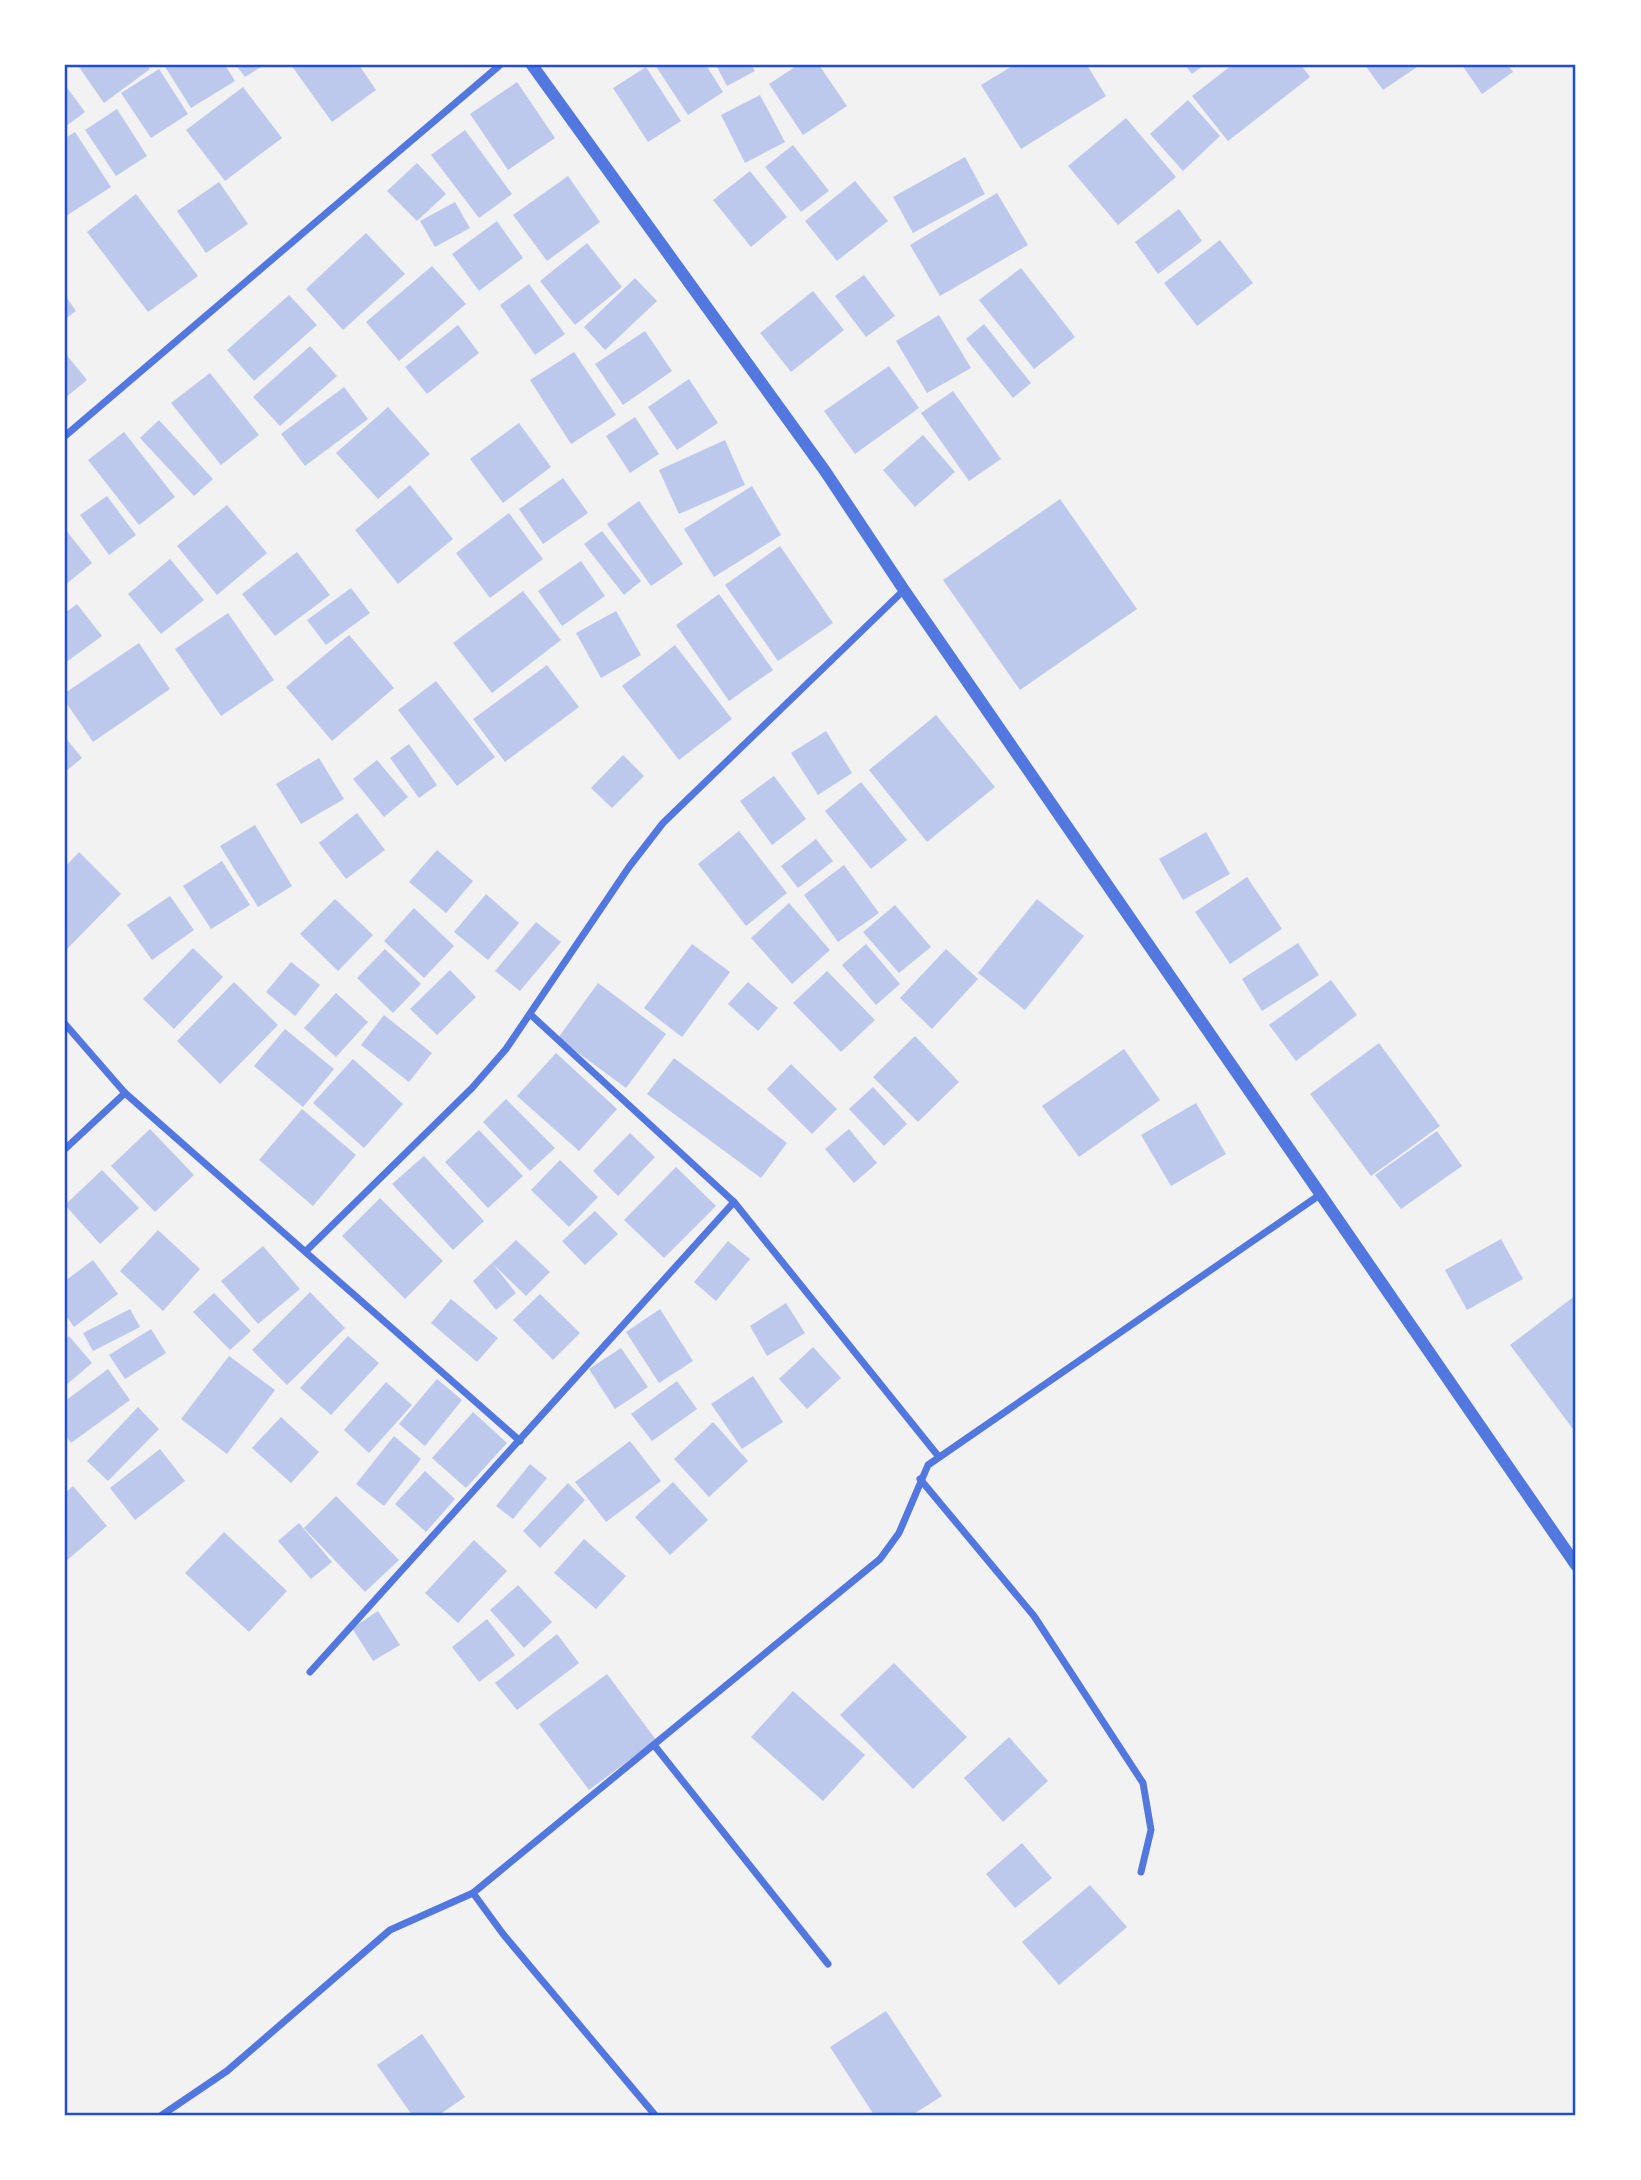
<svg xmlns="http://www.w3.org/2000/svg" width="1641" height="2180" viewBox="0 0 1641 2180" font-family="Jost,sans-serif">
	<rect width="100%" height="100%" fill="#f2f2f2"/>
	<!-- building -->
	<g fill="#bdc9ec">
		<polygon points="82,65 147,65 150,69 104,103 79,67"/>
		<polygon points="164,65 225,65 235,81 191,108"/>
		<polygon points="236,65 264,65 245,77"/>
		<polygon points="291,65 359,65 376,90 332,122"/>
		<polygon points="655,65 706,65 723,92 688,115"/>
		<polygon points="716,65 751,65 755,71 727,86"/>
		<polygon points="798,65 819,65 847,106 803,135 769,84"/>
		<polygon points="1014,65 1087,65 1106,96 1021,149 981,85"/>
		<polygon points="1185,65 1204,65 1192,74"/>
		<polygon points="1232,65 1301,65 1310,77 1228,141 1192,96"/>
		<polygon points="1365,65 1420,65 1383,90"/>
		<polygon points="1462,65 1508,65 1513,72 1482,94"/>
		<polygon points="646,67 681,121 648,142 613,88"/>
		<polygon points="159,69 188,114 151,138 121,93"/>
		<polygon points="517,82 555,138 508,170 470,114"/>
		<polygon points="65,85 85,112 65,127"/>
		<polygon points="243,87 282,138 225,181 186,130"/>
		<polygon points="760,95 785,142 745,163 721,115"/>
		<polygon points="1188,100 1220,136 1183,171 1150,134"/>
		<polygon points="117,109 147,156 116,176 85,130"/>
		<polygon points="1126,118 1176,177 1118,225 1068,166"/>
		<polygon points="465,130 512,194 479,218 431,155"/>
		<polygon points="75,132 111,187 66,216 65,138"/>
		<polygon points="793,145 829,191 801,212 765,167"/>
		<polygon points="965,157 985,194 913,233 893,197"/>
		<polygon points="417,163 446,194 417,221 387,191"/>
		<polygon points="750,171 787,217 751,247 713,200"/>
		<polygon points="568,176 600,222 547,261 513,215"/>
		<polygon points="855,181 888,221 837,261 805,221"/>
		<polygon points="219,182 248,224 206,253 177,211"/>
		<polygon points="997,193 1028,245 940,296 910,245"/>
		<polygon points="136,194 198,276 148,312 87,232"/>
		<polygon points="455,202 470,228 435,247 420,221"/>
		<polygon points="1179,209 1202,241 1158,274 1135,242"/>
		<polygon points="497,221 523,258 479,291 452,254"/>
		<polygon points="366,233 405,274 343,330 306,289"/>
		<polygon points="1220,240 1253,283 1197,326 1164,283"/>
		<polygon points="587,243 622,287 575,325 540,281"/>
		<polygon points="432,266 466,304 399,361 366,322"/>
		<polygon points="1021,268 1075,337 1034,369 979,300"/>
		<polygon points="864,275 895,316 866,337 835,296"/>
		<polygon points="635,278 657,301 605,350 584,327"/>
		<polygon points="529,284 565,334 535,355 500,305"/>
		<polygon points="813,291 844,330 791,372 760,333"/>
		<polygon points="65,295 76,311 65,319"/>
		<polygon points="289,295 317,325 254,381 227,350"/>
		<polygon points="939,315 971,368 927,393 896,341"/>
		<polygon points="984,324 1031,383 1013,398 966,339"/>
		<polygon points="458,325 479,353 427,394 405,367"/>
		<polygon points="645,331 672,371 623,405 595,364"/>
		<polygon points="310,346 337,376 280,426 253,397"/>
		<polygon points="574,352 616,415 571,444 530,380"/>
		<polygon points="65,353 87,380 65,398"/>
		<polygon points="889,366 919,408 855,454 824,411"/>
		<polygon points="210,373 259,435 221,465 171,403"/>
		<polygon points="689,379 718,423 677,450 648,407"/>
		<polygon points="344,387 368,419 305,466 281,434"/>
		<polygon points="953,391 1001,459 969,481 921,413"/>
		<polygon points="388,407 430,454 378,499 336,453"/>
		<polygon points="635,417 659,454 630,473 606,436"/>
		<polygon points="159,420 213,479 194,496 140,438"/>
		<polygon points="519,423 551,467 503,503 470,459"/>
		<polygon points="124,432 175,497 139,525 88,460"/>
		<polygon points="923,435 955,472 915,507 883,470"/>
		<polygon points="725,440 745,485 679,514 659,470"/>
		<polygon points="563,478 588,513 543,544 519,509"/>
		<polygon points="410,485 453,539 398,584 355,530"/>
		<polygon points="752,486 781,535 714,577 684,529"/>
		<polygon points="107,496 136,535 109,555 80,515"/>
		<polygon points="1060,499 1137,609 1020,690 943,580"/>
		<polygon points="639,501 683,564 651,586 607,524"/>
		<polygon points="227,505 267,553 217,595 177,546"/>
		<polygon points="509,513 543,559 490,598 456,553"/>
		<polygon points="65,529 92,563 65,585"/>
		<polygon points="602,531 641,581 624,595 584,544"/>
		<polygon points="780,546 833,623 778,661 725,585"/>
		<polygon points="297,552 330,595 275,636 242,594"/>
		<polygon points="170,559 204,600 161,634 128,594"/>
		<polygon points="581,561 605,596 562,626 538,591"/>
		<polygon points="351,588 370,613 326,645 307,620"/>
		<polygon points="523,591 561,640 492,693 453,643"/>
		<polygon points="719,594 773,670 729,701 676,625"/>
		<polygon points="77,604 102,636 65,663 65,613"/>
		<polygon points="616,611 641,655 601,678 576,633"/>
		<polygon points="228,613 274,680 221,716 175,649"/>
		<polygon points="349,635 394,688 332,741 286,687"/>
		<polygon points="139,643 170,689 93,742 65,701 65,693"/>
		<polygon points="675,645 732,719 679,760 622,686"/>
		<polygon points="547,665 579,707 505,762 473,719"/>
		<polygon points="436,681 495,757 457,786 398,710"/>
		<polygon points="936,715 995,787 927,842 869,770"/>
		<polygon points="826,731 852,773 818,795 791,753"/>
		<polygon points="65,737 82,758 65,772"/>
		<polygon points="409,744 437,785 419,798 390,758"/>
		<polygon points="623,755 644,776 612,808 591,788"/>
		<polygon points="319,758 344,799 301,824 276,784"/>
		<polygon points="377,760 408,797 384,817 353,779"/>
		<polygon points="774,776 806,819 772,845 740,801"/>
		<polygon points="861,782 907,840 871,869 825,811"/>
		<polygon points="357,813 385,850 346,879 319,843"/>
		<polygon points="255,825 292,886 258,907 220,846"/>
		<polygon points="739,831 787,893 746,926 698,864"/>
		<polygon points="1206,832 1230,874 1183,900 1159,859"/>
		<polygon points="816,839 833,861 798,888 781,866"/>
		<polygon points="437,850 473,881 446,913 409,882"/>
		<polygon points="79,852 121,894 65,951 65,867"/>
		<polygon points="222,861 250,905 211,929 183,886"/>
		<polygon points="844,865 879,913 838,942 804,895"/>
		<polygon points="1247,877 1282,929 1230,964 1195,912"/>
		<polygon points="486,894 519,923 488,960 454,932"/>
		<polygon points="170,896 194,930 152,960 127,925"/>
		<polygon points="335,899 373,935 338,971 300,934"/>
		<polygon points="1037,899 1084,936 1025,1010 978,973"/>
		<polygon points="789,903 830,950 792,984 751,938"/>
		<polygon points="895,905 931,947 899,973 863,932"/>
		<polygon points="414,908 454,946 424,978 384,941"/>
		<polygon points="536,922 561,942 520,991 495,971"/>
		<polygon points="1298,943 1319,975 1262,1011 1242,979"/>
		<polygon points="692,944 730,972 682,1037 644,1008"/>
		<polygon points="866,944 900,984 876,1005 842,965"/>
		<polygon points="193,948 223,977 174,1029 143,999"/>
		<polygon points="385,949 421,984 393,1013 357,978"/>
		<polygon points="946,949 978,979 932,1029 900,998"/>
		<polygon points="291,962 320,985 295,1016 266,992"/>
		<polygon points="450,970 476,997 437,1035 410,1009"/>
		<polygon points="827,971 875,1020 841,1052 793,1003"/>
		<polygon points="1331,980 1357,1015 1296,1061 1269,1025"/>
		<polygon points="234,982 278,1025 220,1084 177,1041"/>
		<polygon points="748,982 778,1008 758,1031 728,1004"/>
		<polygon points="598,983 666,1034 626,1088 558,1038"/>
		<polygon points="336,993 368,1022 336,1057 304,1028"/>
		<polygon points="384,1015 432,1053 409,1082 361,1045"/>
		<polygon points="285,1029 334,1069 303,1107 254,1066"/>
		<polygon points="915,1036 959,1082 918,1122 873,1077"/>
		<polygon points="1379,1043 1440,1126 1371,1176 1310,1094"/>
		<polygon points="1124,1049 1160,1100 1079,1157 1042,1106"/>
		<polygon points="556,1053 617,1109 579,1151 517,1096"/>
		<polygon points="674,1058 787,1143 761,1178 647,1094"/>
		<polygon points="353,1059 403,1104 364,1148 313,1103"/>
		<polygon points="791,1064 837,1109 812,1134 767,1089"/>
		<polygon points="873,1087 907,1124 884,1146 849,1109"/>
		<polygon points="506,1099 555,1148 530,1171 483,1122"/>
		<polygon points="1196,1103 1226,1154 1171,1186 1141,1135"/>
		<polygon points="302,1109 356,1155 313,1206 259,1160"/>
		<polygon points="150,1129 194,1175 155,1212 111,1166"/>
		<polygon points="849,1129 877,1163 854,1183 825,1149"/>
		<polygon points="479,1130 523,1176 488,1208 445,1162"/>
		<polygon points="1437,1131 1462,1166 1401,1209 1375,1175"/>
		<polygon points="630,1133 655,1157 618,1196 593,1171"/>
		<polygon points="424,1156 484,1221 453,1250 392,1184"/>
		<polygon points="560,1160 598,1197 569,1227 531,1190"/>
		<polygon points="676,1167 716,1206 664,1258 624,1220"/>
		<polygon points="102,1170 139,1208 100,1244 65,1205"/>
		<polygon points="380,1198 443,1261 405,1299 342,1236"/>
		<polygon points="595,1211 618,1234 585,1265 562,1241"/>
		<polygon points="158,1230 200,1269 163,1311 120,1271"/>
		<polygon points="1501,1239 1523,1279 1467,1310 1445,1270"/>
		<polygon points="516,1240 550,1272 526,1296 493,1264 516,1293 496,1310 473,1281"/>
		<polygon points="728,1241 750,1259 716,1301 694,1282"/>
		<polygon points="263,1246 300,1289 258,1324 221,1281"/>
		<polygon points="93,1260 118,1294 74,1327 65,1314 65,1281"/>
		<polygon points="310,1292 345,1328 287,1385 252,1350"/>
		<polygon points="214,1293 251,1331 230,1350 193,1312"/>
		<polygon points="540,1294 580,1333 553,1360 513,1320"/>
		<polygon points="1576,1295 1576,1433 1510,1345"/>
		<polygon points="451,1299 498,1338 477,1362 431,1323"/>
		<polygon points="786,1303 805,1333 767,1356 750,1326"/>
		<polygon points="130,1309 140,1327 93,1351 83,1333"/>
		<polygon points="660,1309 693,1361 659,1383 626,1332"/>
		<polygon points="151,1329 166,1353 125,1379 109,1355"/>
		<polygon points="69,1336 92,1363 65,1386 65,1340"/>
		<polygon points="348,1336 379,1363 331,1415 300,1388"/>
		<polygon points="813,1347 841,1378 807,1409 779,1379"/>
		<polygon points="621,1348 648,1387 615,1409 589,1369"/>
		<polygon points="229,1356 275,1390 227,1454 181,1419"/>
		<polygon points="108,1369 130,1400 71,1443 65,1434 65,1401"/>
		<polygon points="753,1376 783,1422 742,1449 711,1404"/>
		<polygon points="437,1379 462,1400 425,1446 399,1424"/>
		<polygon points="677,1381 697,1409 652,1441 631,1414"/>
		<polygon points="386,1382 412,1405 369,1453 344,1430"/>
		<polygon points="138,1407 159,1429 108,1481 87,1461"/>
		<polygon points="473,1412 507,1443 466,1488 432,1458"/>
		<polygon points="281,1417 319,1452 291,1483 252,1448"/>
		<polygon points="713,1422 748,1461 709,1497 674,1459"/>
		<polygon points="394,1436 421,1459 384,1506 356,1484"/>
		<polygon points="630,1441 661,1481 606,1522 575,1482"/>
		<polygon points="160,1449 185,1481 135,1520 110,1488"/>
		<polygon points="530,1464 547,1478 513,1519 496,1506"/>
		<polygon points="425,1471 455,1499 426,1532 395,1504"/>
		<polygon points="673,1482 708,1520 670,1555 635,1517"/>
		<polygon points="568,1483 585,1500 540,1548 523,1531"/>
		<polygon points="73,1486 107,1526 65,1562 65,1493"/>
		<polygon points="336,1496 399,1560 365,1592 304,1528"/>
		<polygon points="299,1523 332,1562 311,1579 278,1541"/>
		<polygon points="224,1532 287,1591 249,1632 185,1573"/>
		<polygon points="584,1539 626,1576 596,1609 554,1573"/>
		<polygon points="474,1540 507,1571 458,1623 425,1593"/>
		<polygon points="518,1585 552,1622 524,1648 490,1610"/>
		<polygon points="378,1611 400,1645 373,1661 352,1628"/>
		<polygon points="487,1619 515,1655 479,1682 452,1647"/>
		<polygon points="557,1634 579,1663 517,1710 495,1683"/>
		<polygon points="894,1663 967,1737 913,1789 840,1715"/>
		<polygon points="607,1674 656,1740 589,1790 539,1724"/>
		<polygon points="793,1691 865,1755 823,1801 751,1737"/>
		<polygon points="1009,1737 1048,1781 1003,1822 964,1778"/>
		<polygon points="1022,1843 1052,1878 1015,1908 986,1874"/>
		<polygon points="1090,1885 1127,1927 1059,1985 1022,1942"/>
		<polygon points="886,2011 942,2096 912,2115 874,2115 830,2047"/>
		<polygon points="422,2034 465,2097 439,2115 412,2115 377,2065"/>
	</g>
	<g fill="none" stroke-linecap="round" stroke-linejoin="round">
		<!-- minor -->
		<g stroke="#5277de" stroke-width="7">
			<polyline points="65,436 500,65"/>
			<polyline points="531,1015 734,1202 939,1457"/>
			<polyline points="65,1024 125,1093 520,1441"/>
			<polyline points="65,1149 125,1093"/>
			<polyline points="306,1251 472,1088 506,1049 629,867 663,823 904,590"/>
			<polyline points="920,1479 1034,1616 1143,1783 1151,1830 1141,1872"/>
			<polyline points="310,1672 734,1202"/>
			<polyline points="654,1745 828,1964"/>
			<polyline points="473,1893 503,1934 655,2115"/>
			<polyline points="162,2115 227,2071 390,1930 473,1893 880,1559 899,1533 928,1465 1321,1194"/>
		</g>
		<!-- tertiary -->
		<polyline stroke="#5277de" stroke-width="12" points="532,65 825,471 904,590 1576,1565"/>
	</g>
	<!-- border -->
	<rect width="1641" height="2180" fill="none" stroke="#ffffff" stroke-width="133"/>
	<rect x="66" y="66" width="1508" height="2048" fill="none" stroke="#1d4ed8" stroke-width="2.5"/>
</svg>
